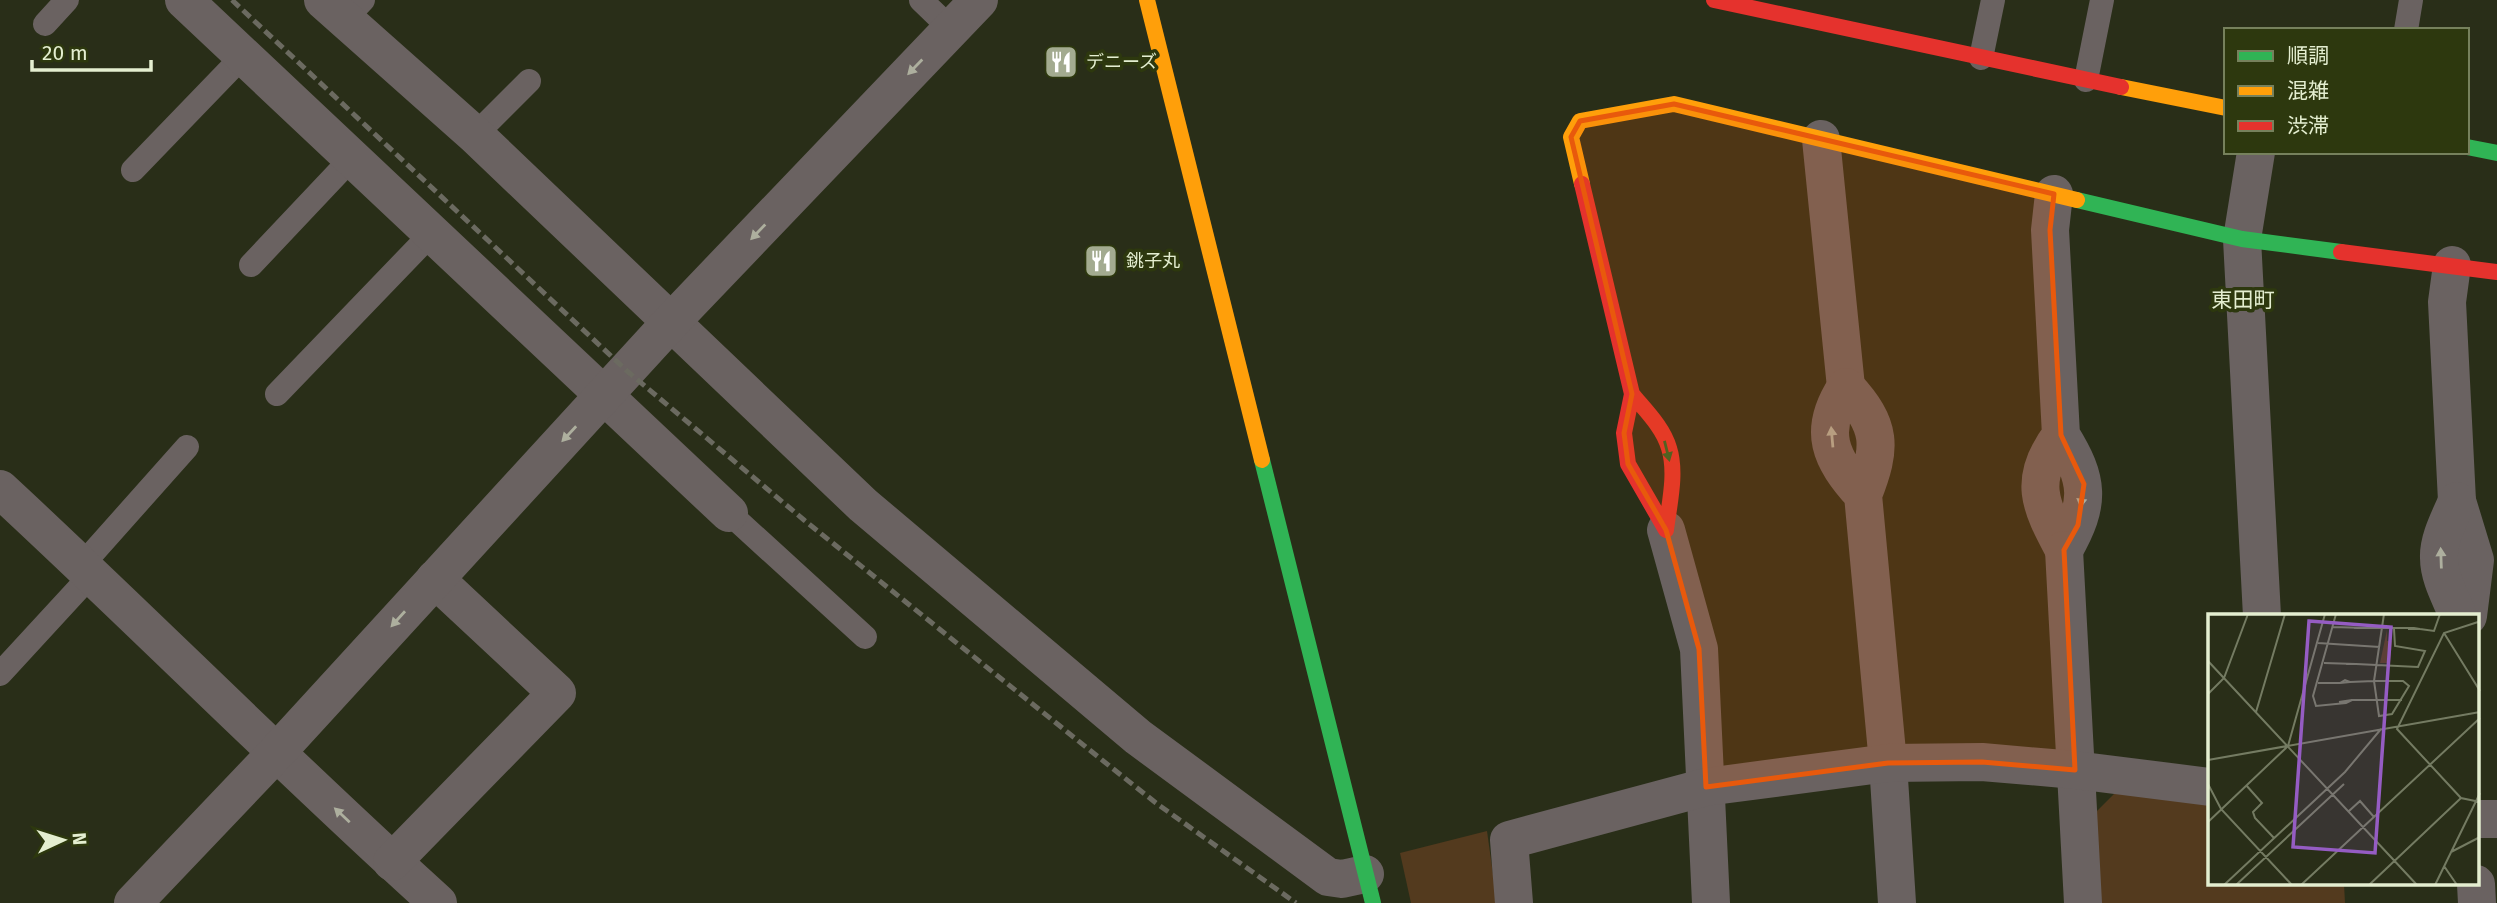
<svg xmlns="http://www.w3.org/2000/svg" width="2497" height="903" viewBox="0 0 2497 903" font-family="'Fira Sans','Noto Sans JP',sans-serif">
	<rect width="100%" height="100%" fill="#292e18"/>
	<!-- green -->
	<g fill="#533a1e">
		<polygon points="2116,792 2210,803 2210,884 2344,884 2345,903 2098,903 2093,815"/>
		<polygon points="1487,831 1497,903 1411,903 1400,853"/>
	</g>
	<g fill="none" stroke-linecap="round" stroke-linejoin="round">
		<!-- lane -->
		<g stroke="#6a6261" stroke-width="24">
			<polyline points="921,0 951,29"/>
			<polyline points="345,19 363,0"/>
			<polyline points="45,24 67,0"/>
			<polyline points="2406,30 2411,0"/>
			<polyline points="1981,58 1993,0"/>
			<polyline points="2086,80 2102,0"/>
			<polyline points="475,135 529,81"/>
			<polyline points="133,170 244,55"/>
			<polyline points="251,265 352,158"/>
			<polyline points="277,394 432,233"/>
			<polyline points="729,513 865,637"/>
			<polyline points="82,565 187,447"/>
			<polyline points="0,674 92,574"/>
		</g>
		<!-- street -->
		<g stroke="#6a6261" stroke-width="38">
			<polyline points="184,0 729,513"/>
			<polyline points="323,0 475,135 863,505 1138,737 1328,877 1342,879 1365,874"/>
			<polyline points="1821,139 1846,387"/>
			<polyline points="2256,152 2242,239 2262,616"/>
			<path d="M2054,194L2050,230L2061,435C2089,480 2091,503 2064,550C2040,505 2027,480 2061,435"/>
			<polyline points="2452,265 2447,302 2457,501 2475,560 2468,616"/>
			<path d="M0,489C147,625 288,768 438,903"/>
			<path d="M1863,495C1830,459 1817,431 1846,387C1882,426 1882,447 1863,495L1888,763L1897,903"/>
			<path d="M2457,501C2450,518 2438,539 2439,558C2439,578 2451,598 2458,616"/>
			<polyline points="1666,530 1699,649 1711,903"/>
			<polyline points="2064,550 2083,903"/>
			<polyline points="2478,819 2497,819"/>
			<polyline points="392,862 557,693 435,579"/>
			<polyline points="2476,884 2477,903"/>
			<polyline points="133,903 276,753 671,322 979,0"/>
			<polyline points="1514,903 1509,840 1706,787 1888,763 1982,762 2075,770 2210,787"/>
		</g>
		<!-- fast -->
		<g stroke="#30b455" stroke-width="16">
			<polyline points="2467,147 2497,153"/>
			<polyline points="2077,200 2242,239 2341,252"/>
			<polyline points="1262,460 1373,903"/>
		</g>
		<!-- slow -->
		<g stroke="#ff9f0a" stroke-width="16">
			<polyline points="1147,0 1262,460"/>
			<polyline points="2121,87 2226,108"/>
			<polyline points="1582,184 1571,137 1580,121 1674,104 2077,200"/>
		</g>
		<!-- jam -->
		<g stroke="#e5322d" stroke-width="16">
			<polyline points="1714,0 2121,87"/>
			<path d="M1582,184L1632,394L1624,433L1628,464L1666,530C1669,505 1677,473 1669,448C1663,427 1645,410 1632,394"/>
			<polyline points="2341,252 2497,272"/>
		</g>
		<!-- rail -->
		<polyline stroke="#6b6a60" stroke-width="5" stroke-dasharray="10 5" stroke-linecap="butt" points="232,0 627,371 804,520 1112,768 1156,803 1296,903"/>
	</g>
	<!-- one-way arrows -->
	<defs><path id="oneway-solid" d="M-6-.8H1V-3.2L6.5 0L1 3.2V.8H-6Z" transform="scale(1.75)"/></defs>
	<g fill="#adaf9e">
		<use href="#oneway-solid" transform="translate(915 67) rotate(134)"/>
		<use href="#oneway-solid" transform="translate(758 232) rotate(134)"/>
		<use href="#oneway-solid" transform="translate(569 434) rotate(133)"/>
		<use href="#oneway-solid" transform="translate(1832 437) rotate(-95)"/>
		<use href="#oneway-solid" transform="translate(2082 497) rotate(98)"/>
		<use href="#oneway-solid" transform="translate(2441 558) rotate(-92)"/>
		<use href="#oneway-solid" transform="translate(398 619) rotate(132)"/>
		<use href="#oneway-solid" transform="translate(342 815) rotate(-137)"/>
	</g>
	<use fill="#2e6327" href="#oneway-solid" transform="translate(1667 451) rotate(76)"/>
	<!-- marked area -->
	<path fill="#e8590c" fill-opacity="0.2" stroke="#e8590c" stroke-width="5" stroke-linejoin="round" d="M1674,104L2054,194L2050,230L2061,435L2084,484L2078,525L2064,550L2075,770L1982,762L1888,763L1706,787L1699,649L1666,530L1628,464L1624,433L1632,394L1571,137L1580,121Z"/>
	<!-- icons -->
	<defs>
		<symbol id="restaurant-square" viewBox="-11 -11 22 22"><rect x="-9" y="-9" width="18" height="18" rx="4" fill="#a3ab90" stroke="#2d380e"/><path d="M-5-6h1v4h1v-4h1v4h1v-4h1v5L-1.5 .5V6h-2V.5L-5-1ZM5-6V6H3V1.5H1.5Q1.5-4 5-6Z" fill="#fff"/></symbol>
	</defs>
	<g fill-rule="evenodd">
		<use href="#restaurant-square" x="1042" y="43" width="38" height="38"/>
		<use href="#restaurant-square" x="1082" y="242" width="38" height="38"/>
	</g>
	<g text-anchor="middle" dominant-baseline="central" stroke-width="7" stroke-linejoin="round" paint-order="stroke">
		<!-- poi labels -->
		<g font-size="18" fill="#e4eed0" stroke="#2d380e" text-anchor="start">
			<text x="1086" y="62">デニーズ</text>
			<text x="1126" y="261">銚子丸</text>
		</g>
		<!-- quarter labels -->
		<g font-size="21" fill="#e4eed0" stroke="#2d380e">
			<text x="2243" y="300">東田町</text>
		</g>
	</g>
	<!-- overview -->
	<g transform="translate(2208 614)">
		<rect width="271" height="271" fill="#292e18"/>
		<path d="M179,16V27H184L182,49H172Z" fill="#533a1e"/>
		<path fill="none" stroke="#747b62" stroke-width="2" d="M128,0L105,82L108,92L138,89L144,86L131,88M270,8L236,19L189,115L253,184L272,188M125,13L158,14H146M158,14H206L212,15H200M212,15L226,17L232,0M236,19L272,77M110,29L172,33M0,47L209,271M116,49L148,50H138M148,50L210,53L217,37L187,32L186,15M142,68L132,69L137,66L142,68L166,67H195L201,72L184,100L171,102L166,67L176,0M110,69H132M0,80L16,64L40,0M144,86H194M48,98L77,0M0,146L272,98M0,170L13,195L84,271M38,171L54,189L45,198L47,204L66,224M141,197L152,187L166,203M0,208L80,132L117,0M243,238L272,223M236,252L249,271M16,271L137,158L173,115M28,271L136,170M93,271L272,104M161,271L253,184M227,271L272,179"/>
		<path fill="#955cc3" fill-opacity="0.15" stroke="#955cc3" stroke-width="3.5" d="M101,7L183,13L167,239L85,233Z"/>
		<rect width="271" height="271" fill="none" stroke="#e4eed0" stroke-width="3.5"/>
	</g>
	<!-- legend -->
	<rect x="2224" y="28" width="245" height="126" fill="#2d380e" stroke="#76815c" stroke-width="2"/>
	<rect x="2238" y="51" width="35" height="10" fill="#30b455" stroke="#76815c" stroke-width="2"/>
	<text x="2287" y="63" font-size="21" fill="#e4eed0">順調</text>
	<rect x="2238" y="86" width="35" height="10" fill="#ff9f0a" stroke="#76815c" stroke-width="2"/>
	<text x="2287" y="98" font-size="21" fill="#e4eed0">混雑</text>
	<rect x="2238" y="121" width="35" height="10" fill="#e5322d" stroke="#76815c" stroke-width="2"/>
	<text x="2287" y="133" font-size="21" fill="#e4eed0">渋滞</text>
	<!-- north arrow -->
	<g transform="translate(63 840) rotate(86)" stroke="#2d380e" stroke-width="5" paint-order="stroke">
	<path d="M0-5L12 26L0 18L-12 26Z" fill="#e4eed0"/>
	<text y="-10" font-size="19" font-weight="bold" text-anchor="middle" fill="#e4eed0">N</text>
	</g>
	<!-- scale -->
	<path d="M32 60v10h119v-10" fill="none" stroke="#e4eed0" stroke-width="3.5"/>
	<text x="42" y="60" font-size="21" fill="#e4eed0" stroke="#2d380e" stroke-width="5" paint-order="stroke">20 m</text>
</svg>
